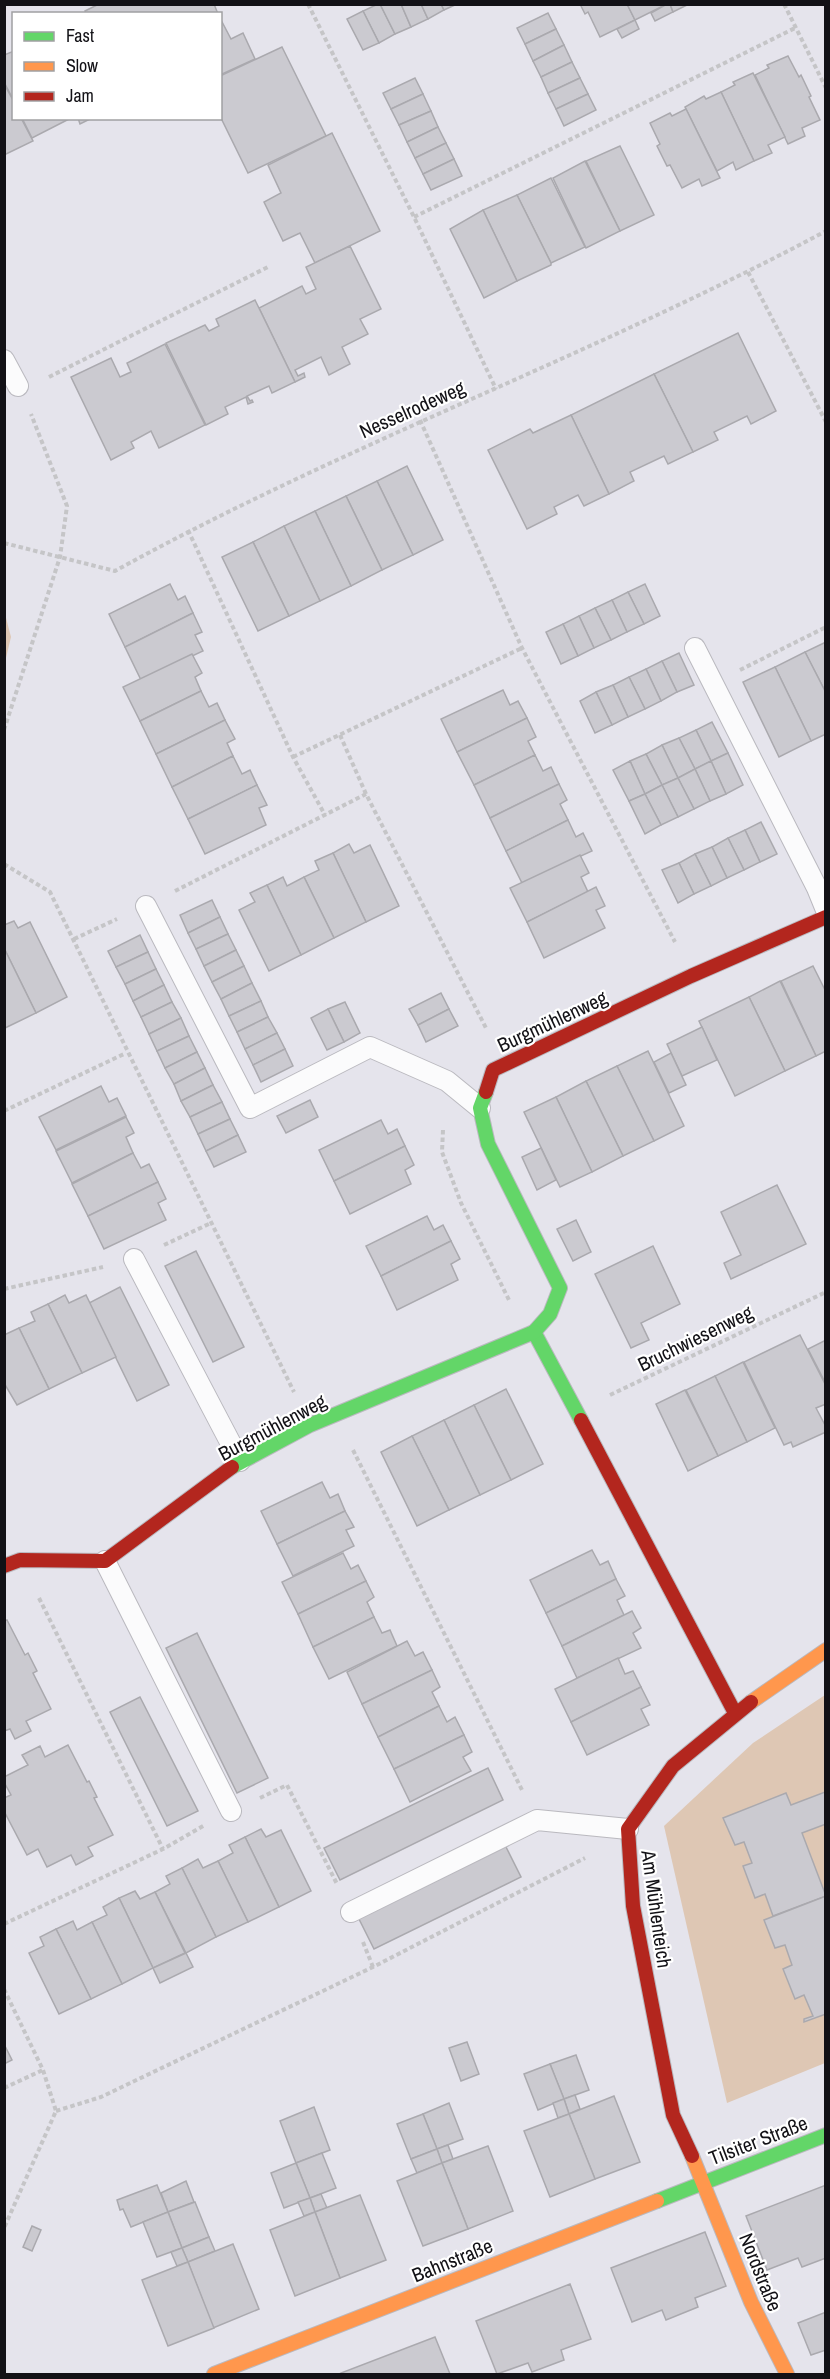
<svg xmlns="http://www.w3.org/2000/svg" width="830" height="2379" viewBox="0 0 830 2379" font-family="'Archivo Narrow',sans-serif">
	<rect width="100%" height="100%" fill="#e5e4ec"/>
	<!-- green -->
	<g fill="#dec7b4">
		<polygon points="5,614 11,637 5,662"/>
		<polygon points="825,1695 825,2063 727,2103 664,1826 753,1743"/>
	</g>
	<!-- building -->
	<g fill="#cbcad0" stroke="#aaa9ae" stroke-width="1.5">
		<polygon points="99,4 214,4 218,14 86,14 85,11"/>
		<polygon points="378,4 380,4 395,34 379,43 363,11"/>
		<polygon points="380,4 401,4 411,27 395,34"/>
		<polygon points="401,4 421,4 428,19 411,27"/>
		<polygon points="421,4 441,4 444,10 428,19"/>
		<polygon points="441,4 457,4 444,10"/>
		<polygon points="580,4 627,4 635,20 600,37 588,12 585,14"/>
		<polygon points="627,4 667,4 635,20"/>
		<polygon points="667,4 670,4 673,12 655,21 651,13"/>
		<polygon points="670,4 689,4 673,12"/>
		<polygon points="363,11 379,43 363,50 347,19"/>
		<polygon points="548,13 556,29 525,44 517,28"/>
		<polygon points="220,18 231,39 243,33 255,59 220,75"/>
		<polygon points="635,20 639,29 622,38 617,29"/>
		<polygon points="556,29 564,45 533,61 525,44"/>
		<polygon points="564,45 572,62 541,77 533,61"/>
		<polygon points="282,47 326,136 248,173 220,116 220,76"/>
		<polygon points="14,51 14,101 4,82 4,55"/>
		<polygon points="788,56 799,77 801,75 811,96 809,97 820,120 802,128 805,136 788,144 755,75 769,68 767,65"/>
		<polygon points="572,62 580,78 548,93 541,77"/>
		<polygon points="753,73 785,137 768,145 772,153 754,161 721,92 735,85 733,82"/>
		<polygon points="415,78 423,94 391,109 383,93"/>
		<polygon points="580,78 588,94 556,109 548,93"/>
		<polygon points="4,84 14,102 14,118 21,118 33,141 4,155"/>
		<polygon points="721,92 754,161 736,170 733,162 717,171 685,107 704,96 706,99"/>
		<polygon points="423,94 431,111 399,125 391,109"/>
		<polygon points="588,94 596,110 564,126 556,109"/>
		<polygon points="686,109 720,178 702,186 699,179 682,188 670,165 667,166 657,146 660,144 650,123 670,113 672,116"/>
		<polygon points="431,111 438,127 407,142 399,125"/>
		<polygon points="22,118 71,118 32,138"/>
		<polygon points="78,118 92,118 80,124"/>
		<polygon points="438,127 446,143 415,158 407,142"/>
		<polygon points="332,133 380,231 315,263 300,233 283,241 264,202 281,193 268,165"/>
		<polygon points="446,143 454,159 423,174 415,158"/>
		<polygon points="620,146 654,215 620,231 586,161"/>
		<polygon points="454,159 462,176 431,190 423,174"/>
		<polygon points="585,161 620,231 586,248 553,178"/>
		<polygon points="551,178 585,247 551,263 517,195"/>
		<polygon points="517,195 551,263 551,265 517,281 483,210"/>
		<polygon points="483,210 517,281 484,298 450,229"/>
		<polygon points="350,246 381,309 360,319 368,334 342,347 350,364 329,375 321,357 295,370 298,376 304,373 305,377 295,382 259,308 302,286 306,294 316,289 306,267"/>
		<polygon points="255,300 295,382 272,393 269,386 247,396 250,401 252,400 253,402 248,404 246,397 225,407 228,414 206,425 166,343 205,325 209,331 219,326 216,319"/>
		<polygon points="738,333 776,411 751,424 747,416 714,432 718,440 693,452 654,374"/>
		<polygon points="165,344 205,425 159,448 151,431 131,442 134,448 111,460 71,377 111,358 120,377 131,372 127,363"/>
		<polygon points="654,374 693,452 668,464 664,456 630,472 634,481 609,494 571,415"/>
		<polygon points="571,415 609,494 584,506 578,495 554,507 557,514 527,529 488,450 530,429 533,433"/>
		<polygon points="407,466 443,540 413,555 377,481"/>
		<polygon points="377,481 413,555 382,570 346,496"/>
		<polygon points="346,496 382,570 351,586 315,511"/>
		<polygon points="315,511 351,586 320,601 284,526"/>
		<polygon points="284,526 320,601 289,616 253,542"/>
		<polygon points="253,542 289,616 258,631 222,557"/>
		<polygon points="170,584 178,600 185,596 193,613 125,647 109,614"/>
		<polygon points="645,584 660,616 644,624 628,592"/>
		<polygon points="628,592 644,624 627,632 612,600"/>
		<polygon points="612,600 627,632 611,640 595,608"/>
		<polygon points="595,608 611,640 594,648 579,616"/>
		<polygon points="193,613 202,632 195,635 203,651 141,680 125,647"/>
		<polygon points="579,616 594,648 578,656 563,624"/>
		<polygon points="563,624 578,656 561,664 546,632"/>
		<polygon points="826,642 826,693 805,652"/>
		<polygon points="805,652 826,693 826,734 811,741 775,667"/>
		<polygon points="679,653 694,685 677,692 662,661"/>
		<polygon points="192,654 202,673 195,677 201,691 140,721 123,687"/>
		<polygon points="662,661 677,692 661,701 646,669"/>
		<polygon points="775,667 811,741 779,757 743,682"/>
		<polygon points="646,669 661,701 645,709 629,677"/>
		<polygon points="629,677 645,709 628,717 613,685"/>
		<polygon points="613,685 628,717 612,725 596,692"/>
		<polygon points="503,690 510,705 518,701 527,718 457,752 441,719"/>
		<polygon points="201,691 209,707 217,703 225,720 156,754 140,721"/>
		<polygon points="596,692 612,725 595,733 580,701"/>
		<polygon points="527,718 536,737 528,741 535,755 474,785 457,752"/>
		<polygon points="225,720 235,739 227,743 233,756 172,787 156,754"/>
		<polygon points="712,722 728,753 711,761 696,730"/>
		<polygon points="696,730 711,761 695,769 679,738"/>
		<polygon points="679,738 695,769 678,778 662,745"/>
		<polygon points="662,745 678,778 662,785 646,754"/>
		<polygon points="728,753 743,785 726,794 711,761"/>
		<polygon points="646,754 662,785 645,794 630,761"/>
		<polygon points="535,755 543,771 551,767 559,784 490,818 474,785"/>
		<polygon points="233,756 242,774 250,770 257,785 188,819 172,787"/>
		<polygon points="630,761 645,794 629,801 613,770"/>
		<polygon points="711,761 726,794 710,801 695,769"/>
		<polygon points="695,769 710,801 694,809 678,778"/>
		<polygon points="678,778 694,809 678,817 662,785"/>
		<polygon points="559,784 567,800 560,804 568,820 506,851 490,818"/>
		<polygon points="257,785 267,805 259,808 266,825 205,854 188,819"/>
		<polygon points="662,785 678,817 661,825 645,794"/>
		<polygon points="645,794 661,825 645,834 629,801"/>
		<polygon points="568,820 576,837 583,833 592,851 522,883 506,851"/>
		<polygon points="761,822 777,854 760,862 745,830"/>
		<polygon points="745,830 760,862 744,870 728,838"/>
		<polygon points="728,838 744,870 727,878 712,847"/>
		<polygon points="349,844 354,853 370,845 399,906 366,922 333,853"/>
		<polygon points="712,847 727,878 711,886 695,854"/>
		<polygon points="333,853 366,922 334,938 304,877 319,870 315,861"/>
		<polygon points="695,854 711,886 694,894 679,863"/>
		<polygon points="580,855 589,873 581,877 588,892 527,922 510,888"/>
		<polygon points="679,863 694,894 678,903 662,870"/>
		<polygon points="283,877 287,886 304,877 334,938 301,955 267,885"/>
		<polygon points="267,885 301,955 269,971 239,910 255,902 250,893"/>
		<polygon points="596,887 605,906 596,910 605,928 544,958 527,922"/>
		<polygon points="212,900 220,917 188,933 180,915"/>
		<polygon points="220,917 228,934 196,949 188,933"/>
		<polygon points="14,921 18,928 30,922 67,997 36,1013 4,948 4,925"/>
		<polygon points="228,934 236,950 204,966 196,949"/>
		<polygon points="140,935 148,952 116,967 108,951"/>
		<polygon points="4,948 36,1013 5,1028 4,1027"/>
		<polygon points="236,950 244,966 212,982 204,966"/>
		<polygon points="148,952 156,969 125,984 116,967"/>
		<polygon points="244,966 252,983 221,999 212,982"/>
		<polygon points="813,966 826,992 826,1051 816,1056 781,981"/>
		<polygon points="156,969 164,985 133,1001 125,984"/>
		<polygon points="780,981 816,1056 785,1071 749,997"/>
		<polygon points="252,983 261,1001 229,1016 221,999"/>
		<polygon points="164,985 172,1002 141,1017 133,1001"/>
		<polygon points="441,993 449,1009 418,1025 409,1009"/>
		<polygon points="749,997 785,1071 735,1096 699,1021"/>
		<polygon points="261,1001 268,1017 237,1032 229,1016"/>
		<polygon points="172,1002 181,1018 149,1034 141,1017"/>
		<polygon points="345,1002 360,1033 344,1042 328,1009"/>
		<polygon points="328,1009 344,1042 327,1050 311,1018"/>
		<polygon points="449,1009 458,1026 426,1042 418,1025"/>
		<polygon points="268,1017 277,1033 245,1049 237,1032"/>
		<polygon points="181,1018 189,1036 157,1051 149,1034"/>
		<polygon points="702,1027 717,1060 682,1076 667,1044"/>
		<polygon points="277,1033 285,1049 253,1065 245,1049"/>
		<polygon points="189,1036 197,1052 165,1068 157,1051"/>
		<polygon points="285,1049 293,1066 261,1082 253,1065"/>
		<polygon points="648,1051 684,1126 654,1141 617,1066"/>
		<polygon points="197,1052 205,1068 174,1084 165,1068"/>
		<polygon points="671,1053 686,1085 669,1093 654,1062"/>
		<polygon points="617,1066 654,1141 623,1156 586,1081"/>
		<polygon points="205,1068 213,1085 181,1101 174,1084"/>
		<polygon points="586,1081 623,1156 592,1172 556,1097"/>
		<polygon points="213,1085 222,1102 190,1117 181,1101"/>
		<polygon points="101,1086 109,1102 117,1098 126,1116 56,1150 39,1117"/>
		<polygon points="556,1097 592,1172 560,1187 524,1112"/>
		<polygon points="310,1100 318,1117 286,1133 277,1116"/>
		<polygon points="222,1102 230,1119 198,1134 190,1117"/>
		<polygon points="126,1117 134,1133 126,1137 133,1153 72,1183 56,1151"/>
		<polygon points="230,1119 238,1135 206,1151 198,1134"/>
		<polygon points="381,1120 388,1134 397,1129 405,1146 334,1181 319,1150"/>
		<polygon points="238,1135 246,1152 214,1167 206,1151"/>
		<polygon points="405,1146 414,1165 405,1170 411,1184 350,1214 334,1181"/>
		<polygon points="541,1148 556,1180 537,1190 522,1157"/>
		<polygon points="133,1153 141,1168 149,1164 158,1182 88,1216 72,1184"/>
		<polygon points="158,1182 166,1199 158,1203 166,1220 104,1249 88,1216"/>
		<polygon points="777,1185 806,1244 731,1279 724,1263 741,1255 721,1212"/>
		<polygon points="427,1216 434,1230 443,1225 451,1241 381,1276 366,1246"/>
		<polygon points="576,1220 591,1252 573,1261 557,1229"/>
		<polygon points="451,1241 460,1259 451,1264 458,1280 397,1310 381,1276"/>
		<polygon points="653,1246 680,1304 641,1323 649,1340 631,1348 595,1274"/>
		<polygon points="196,1251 244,1347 213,1362 165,1266"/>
		<polygon points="120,1287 169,1385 137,1401 89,1303"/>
		<polygon points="65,1295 69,1303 86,1295 116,1357 82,1373 48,1304"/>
		<polygon points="48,1304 82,1373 49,1389 19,1328 35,1321 31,1312"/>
		<polygon points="19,1328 49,1389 17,1405 4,1383 4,1335"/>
		<polygon points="800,1335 826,1386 826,1404 816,1408 826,1427 826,1432 793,1447 791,1442 784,1445 744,1362"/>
		<polygon points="826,1340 826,1384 808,1349"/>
		<polygon points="743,1362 775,1428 747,1442 715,1376"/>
		<polygon points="715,1376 747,1442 718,1456 686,1390"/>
		<polygon points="506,1389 543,1464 511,1480 474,1405"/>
		<polygon points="685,1390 718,1456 688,1471 656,1404"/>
		<polygon points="474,1405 511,1480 480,1495 444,1420"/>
		<polygon points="444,1420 480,1495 449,1510 412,1436"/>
		<polygon points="412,1436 449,1510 417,1526 381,1452"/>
		<polygon points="322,1482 330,1498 338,1494 345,1511 277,1544 261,1511"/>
		<polygon points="345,1511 354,1527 346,1530 354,1546 293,1576 277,1544"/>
		<polygon points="592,1550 600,1565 608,1561 616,1579 546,1613 530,1580"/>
		<polygon points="343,1553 351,1569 358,1565 366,1581 298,1614 282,1582"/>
		<polygon points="616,1579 625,1596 617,1600 624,1615 562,1646 546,1613"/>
		<polygon points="366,1581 374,1597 367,1602 374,1617 313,1647 298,1614"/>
		<polygon points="632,1611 641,1628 633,1633 641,1648 577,1678 562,1646"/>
		<polygon points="374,1617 382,1633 390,1630 397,1646 329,1679 313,1647"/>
		<polygon points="7,1620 25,1655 28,1653 37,1671 33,1673 51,1709 26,1721 31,1731 15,1739 10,1729 4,1731 4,1621"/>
		<polygon points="197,1633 268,1778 237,1793 166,1648"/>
		<polygon points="407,1641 415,1656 423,1652 432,1670 362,1704 347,1672"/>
		<polygon points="618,1658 625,1674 633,1671 641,1687 571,1722 555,1689"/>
		<polygon points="432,1670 440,1687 432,1692 439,1706 378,1737 362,1704"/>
		<polygon points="641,1687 650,1705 641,1709 649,1725 587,1755 571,1722"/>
		<polygon points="140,1697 198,1811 167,1826 110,1712"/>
		<polygon points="439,1706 447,1722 455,1717 464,1735 394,1769 378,1737"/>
		<polygon points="464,1735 472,1752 463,1757 471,1771 410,1802 394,1769"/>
		<polygon points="68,1745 87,1782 89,1781 97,1797 94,1798 113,1835 88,1847 93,1856 76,1865 71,1855 47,1867 38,1849 27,1855 4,1811 4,1798 11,1795 4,1782 4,1777 28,1765 22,1755 40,1746 45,1757"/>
		<polygon points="488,1768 503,1800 340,1880 324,1848"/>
		<polygon points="825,1792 826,1824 802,1833 826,1896 773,1916 765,1894 755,1898 743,1866 752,1863 744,1842 735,1845 723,1818 786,1793 791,1805"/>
		<polygon points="261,1829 266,1837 281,1830 311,1891 279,1907 245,1837"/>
		<polygon points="245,1837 279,1907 248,1922 218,1861 233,1853 229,1845"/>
		<polygon points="505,1845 521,1877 374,1949 358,1917"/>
		<polygon points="198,1859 203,1868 218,1861 248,1922 216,1937 182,1868"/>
		<polygon points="182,1868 216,1937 186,1953 155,1892 170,1884 166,1876"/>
		<polygon points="135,1891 140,1899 155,1892 185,1953 153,1968 119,1898"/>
		<polygon points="826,1896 826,2014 804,2022 804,2019 813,2016 804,1995 795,1999 783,1969 792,1965 785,1945 775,1948 764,1920"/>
		<polygon points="119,1898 153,1968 122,1984 92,1922 107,1915 103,1907"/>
		<polygon points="73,1921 77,1930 92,1922 122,1984 91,1999 56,1929"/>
		<polygon points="56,1929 91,1999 59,2014 29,1953 44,1946 40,1937"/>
		<polygon points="186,1953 193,1967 160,1983 153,1968"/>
		<polygon points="467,2042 479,2074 461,2081 449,2048"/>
		<polygon points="4,2044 12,2060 4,2064"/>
		<polygon points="576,2055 589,2090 564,2099 550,2064"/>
		<polygon points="550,2064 564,2099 538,2110 524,2074"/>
		<polygon points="575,2095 580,2109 569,2114 564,2099"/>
		<polygon points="614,2096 640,2162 595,2179 569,2114"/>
		<polygon points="564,2099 569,2114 558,2118 553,2103"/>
		<polygon points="449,2103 463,2139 437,2149 423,2114"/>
		<polygon points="314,2107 330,2150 296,2163 280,2121"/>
		<polygon points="423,2114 437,2149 411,2159 397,2124"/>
		<polygon points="569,2114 595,2179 550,2197 524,2131"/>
		<polygon points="448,2145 453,2159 442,2163 437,2149"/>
		<polygon points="488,2146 513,2211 468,2229 442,2163"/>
		<polygon points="437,2149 442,2163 417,2173 411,2159"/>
		<polygon points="322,2153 336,2188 310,2198 296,2163"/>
		<polygon points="296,2163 310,2198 284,2208 271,2173"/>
		<polygon points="442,2163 468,2229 423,2246 397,2181"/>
		<polygon points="186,2181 194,2202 168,2212 161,2193"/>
		<polygon points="157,2185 168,2212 131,2227 123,2209 120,2210 117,2200"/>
		<polygon points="826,2185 826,2258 802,2267 798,2258 767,2270 746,2216"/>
		<polygon points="321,2194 327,2208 315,2212 310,2198"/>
		<polygon points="360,2195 386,2260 340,2278 315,2212"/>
		<polygon points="310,2198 315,2212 304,2216 298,2202"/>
		<polygon points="195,2202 209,2237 182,2248 168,2212"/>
		<polygon points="168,2212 182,2248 157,2257 143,2222"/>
		<polygon points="315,2212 340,2278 295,2296 270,2230"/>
		<polygon points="32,2226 41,2230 32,2251 23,2247"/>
		<polygon points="705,2232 726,2286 695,2298 698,2307 666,2320 662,2310 632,2322 611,2268"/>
		<polygon points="209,2237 215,2251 188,2262 182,2248"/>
		<polygon points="233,2244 259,2309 213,2328 188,2262"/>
		<polygon points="182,2248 188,2262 177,2266 171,2252"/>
		<polygon points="188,2262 214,2328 168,2346 142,2280"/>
		<polygon points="570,2284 591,2339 561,2350 564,2360 532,2372 528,2363 497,2374 476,2321"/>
		<polygon points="826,2312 826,2350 811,2355 798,2323"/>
		<polygon points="435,2337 450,2374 342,2374 341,2373"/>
	</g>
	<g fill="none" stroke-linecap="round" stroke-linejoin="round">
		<defs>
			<g id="lane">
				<polyline points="4,360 18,386"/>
				<polyline points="695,648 817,888 826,910"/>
				<polyline points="146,906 250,1108 370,1047 447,1081 480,1108"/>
				<polyline points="134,1259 240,1461"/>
				<polyline points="105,1561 231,1811"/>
				<polyline points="351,1912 537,1820 628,1829"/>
			</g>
			<g id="fast">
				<polyline points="486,1092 480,1108 488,1144 560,1288 550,1314 534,1332 581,1420"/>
				<polyline points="232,1467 310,1425 534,1332"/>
				<polyline points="657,2201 826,2135"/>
			</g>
			<g id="slow">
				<polyline points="751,1702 826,1650"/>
				<polyline points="692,2156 751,2302 787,2374"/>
				<polyline points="214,2374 657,2201"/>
			</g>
			<g id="jam">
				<polyline points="486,1092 493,1070 691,976 826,917"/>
				<polyline points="581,1420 735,1713"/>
				<polyline points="4,1566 20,1560 105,1561 232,1467"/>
				<polyline points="692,2156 673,2115 633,1906 628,1829 673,1766 751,1702"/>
			</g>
		</defs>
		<!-- lane casing -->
		<use href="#lane" stroke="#bab9bf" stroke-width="22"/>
		<!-- fast casing -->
		<use href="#fast" stroke="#bab9bf" stroke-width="16"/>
		<!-- slow casing -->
		<use href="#slow" stroke="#bab9bf" stroke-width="16"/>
		<!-- jam casing -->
		<use href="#jam" stroke="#bab9bf" stroke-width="16"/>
		<!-- path -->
		<g stroke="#c5c5c7" stroke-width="4" stroke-dasharray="4.5 3" stroke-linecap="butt">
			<polyline points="308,4 414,217 496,389"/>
			<polyline points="784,4 826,88"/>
			<polyline points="414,217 795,28"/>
			<polyline points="748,272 826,422"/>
			<polyline points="49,377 270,266"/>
			<polyline points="420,420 522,648 675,942"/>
			<polyline points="188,530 293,757 325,815"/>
			<path d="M4,543L115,571C345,444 594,355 826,231"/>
			<polyline points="740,670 826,627"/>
			<polyline points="4,730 60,557 67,506 31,414"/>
			<polyline points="340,735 366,794 487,1030"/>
			<polyline points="293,757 522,648"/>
			<polyline points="4,864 50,892 294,1392"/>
			<polyline points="175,891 366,794"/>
			<polyline points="74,939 117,919"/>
			<polyline points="4,1111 126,1053"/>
			<polyline points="443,1130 442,1152 461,1203 510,1302"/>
			<polyline points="164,1245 211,1223"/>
			<polyline points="4,1289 103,1267"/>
			<polyline points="610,1395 826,1292"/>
			<polyline points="353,1450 523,1792"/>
			<polyline points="39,1598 163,1849"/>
			<polyline points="260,1798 287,1785 337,1884"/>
			<polyline points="4,1924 163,1849 205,1825"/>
			<polyline points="363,1942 373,1967"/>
			<polyline points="4,1989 43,2070 56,2111 4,2228"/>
			<polyline points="4,2088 43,2070"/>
			<polyline points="56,2111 101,2097 373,1967 585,1858"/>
		</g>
		<!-- lane -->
		<use href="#lane" stroke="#fbfbfc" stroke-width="20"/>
		<!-- fast -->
		<use href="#fast" stroke="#63d668" stroke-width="14"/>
		<!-- slow -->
		<use href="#slow" stroke="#ff974d" stroke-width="14"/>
		<!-- jam -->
		<use href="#jam" stroke="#b3261e" stroke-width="14"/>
	</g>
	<g text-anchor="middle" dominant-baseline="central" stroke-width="4.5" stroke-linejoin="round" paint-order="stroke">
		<!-- street labels -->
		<g font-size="20" fill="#121116" stroke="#fff">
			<text transform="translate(412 409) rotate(-24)">Nesselrodeweg</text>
			<text transform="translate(552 1021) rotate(-25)">Burgmühlenweg</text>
			<text transform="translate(695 1338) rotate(-26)">Bruchwiesenweg</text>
			<text transform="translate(272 1427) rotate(-28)">Burgmühlenweg</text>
			<text transform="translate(657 1909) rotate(82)">Am Mühlenteich</text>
			<text transform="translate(758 2140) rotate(-21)">Tilsiter Straße</text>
			<text transform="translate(452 2260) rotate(-22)">Bahnstraße</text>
			<text transform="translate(761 2272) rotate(68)">Nordstraße</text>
		</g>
	</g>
	<!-- border -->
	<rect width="830" height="2379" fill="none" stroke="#121116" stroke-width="12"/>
	<!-- legend -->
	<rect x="12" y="12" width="210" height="108" fill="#ffffff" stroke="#a0a0a2" stroke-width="1.5"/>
	<rect x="24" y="32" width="30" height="9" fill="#63d668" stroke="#a0a0a2" stroke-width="1.5"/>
	<text x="66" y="42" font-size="18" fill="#121116">Fast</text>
	<rect x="24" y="62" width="30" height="9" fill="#ff974d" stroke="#a0a0a2" stroke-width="1.5"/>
	<text x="66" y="72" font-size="18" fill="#121116">Slow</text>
	<rect x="24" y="92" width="30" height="9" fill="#b3261e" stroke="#a0a0a2" stroke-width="1.5"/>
	<text x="66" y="102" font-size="18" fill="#121116">Jam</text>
</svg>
